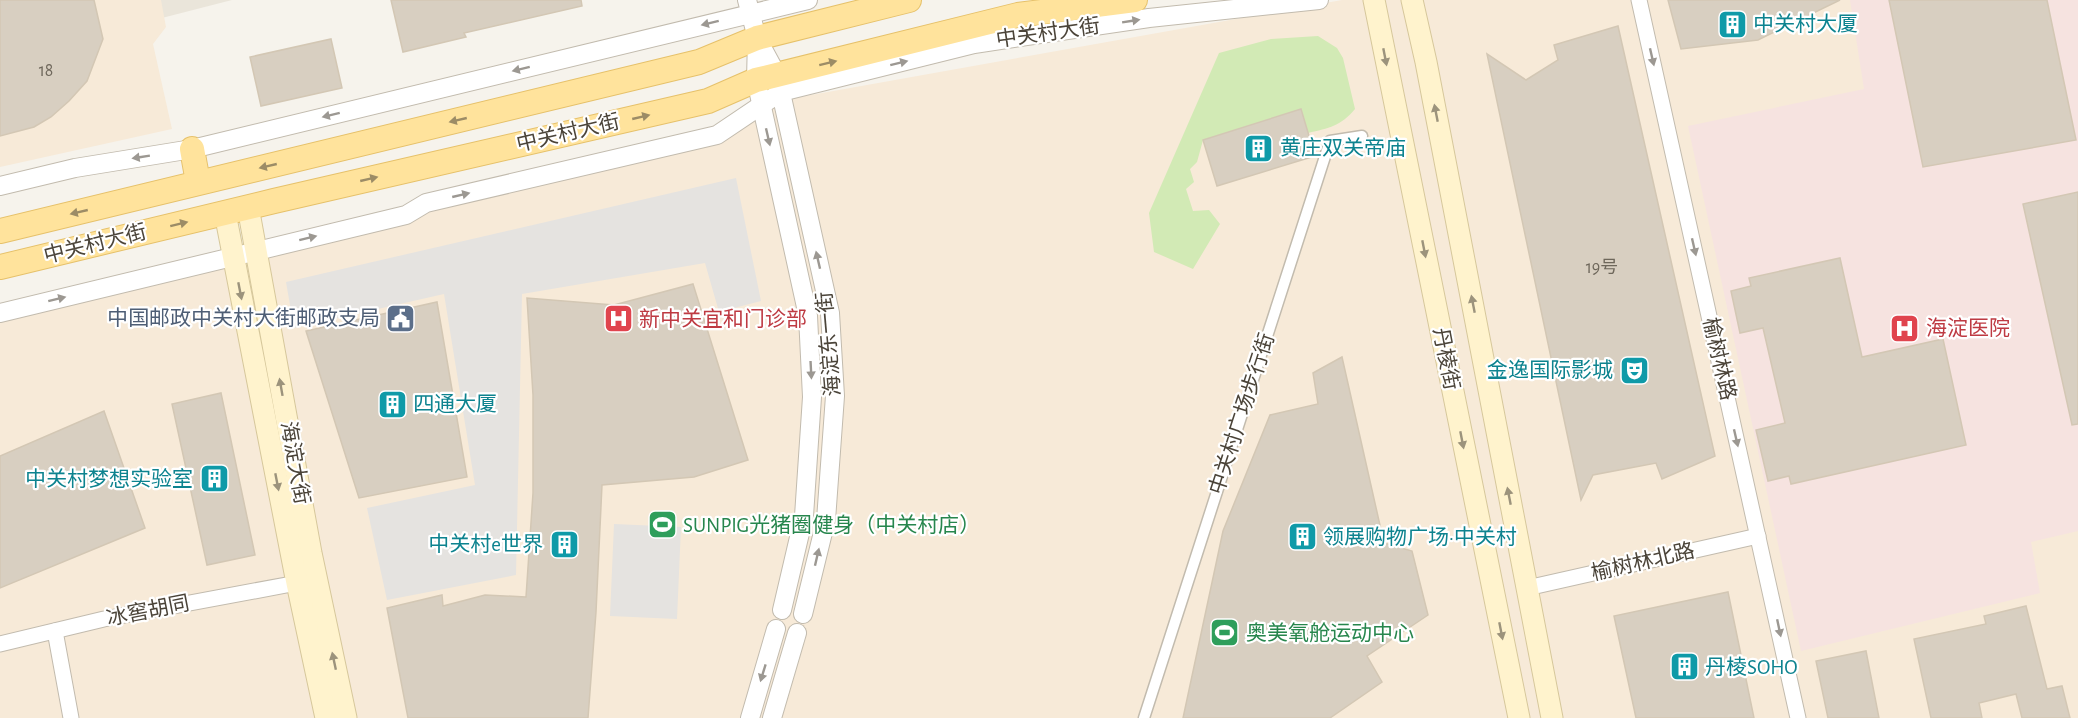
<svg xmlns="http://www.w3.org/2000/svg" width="2078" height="718" viewBox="0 0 2078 718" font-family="'Alegreya Sans','Noto Sans SC',sans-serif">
	<rect width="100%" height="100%" fill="#f6f3ec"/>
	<!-- residential -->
	<polygon fill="#eae5da" points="154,0 232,0 158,19"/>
	<!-- commercial -->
	<g fill="#f7ead8">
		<polygon points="0,0 161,0 166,27 153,44 172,129 0,167"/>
		<polygon points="1342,0 2078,0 2078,718 0,718 0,313 717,135 783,100"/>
	</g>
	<!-- medical -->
	<polygon fill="#f6e3e0" points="1850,0 2078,0 2078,531 2031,542 2040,593 1801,651 1688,126 1864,89"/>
	<!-- green -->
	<path fill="#d2eab5" d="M1318,36L1337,48L1343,58L1355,109C1341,126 1329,128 1308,133L1301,109L1203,140L1197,162L1190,169L1194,182L1186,189L1193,211L1209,210L1220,224L1193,269L1154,252L1149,213L1219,53L1271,39Z"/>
	<!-- parking -->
	<g fill="#e5e3e0">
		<polygon points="736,178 761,301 719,312 705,263 522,294 516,575 387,600 367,508 475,485 444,294 294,328 286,282"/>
		<polygon points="614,524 681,527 677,619 610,616"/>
	</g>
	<!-- building -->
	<g fill="#d8cfc1" stroke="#d3c7b4" stroke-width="1.5">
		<polygon points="0,0 94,0 103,39 87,81 69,101 51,117 34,127 0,136"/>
		<polygon points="391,0 581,0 582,6 464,33 466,37 403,52"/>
		<polygon points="1668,0 1840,0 1758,40 1681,49"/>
		<polygon points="1889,0 2047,0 2076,140 1923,167"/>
		<polygon points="1618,26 1715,456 1662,479 1656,463 1593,475 1581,500 1487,54 1526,80 1558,60 1554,45"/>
		<polygon points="331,39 342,88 261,106 250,57"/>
		<polygon points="1301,109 1315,156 1217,186 1203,140"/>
		<polygon points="2078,192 2078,424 2072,425 2023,204"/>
		<polygon points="1840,258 1862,357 1943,339 1966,445 1791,484 1789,476 1768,481 1756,430 1785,423 1763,328 1740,333 1731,291 1751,286 1749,278"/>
		<polygon points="693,284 748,460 694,477 602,485 596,612 588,718 408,718 387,608 442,595 443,606 485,595 526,597 533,493 533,395 527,298 614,305"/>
		<polygon points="437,302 467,477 359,498 306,331"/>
		<polygon points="1342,357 1384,543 1412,551 1428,615 1367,656 1382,682 1330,718 1183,718 1223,531 1270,415 1318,404 1313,373"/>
		<polygon points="221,393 255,555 207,565 172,404"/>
		<polygon points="104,411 145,528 0,588 0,456"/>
		<polygon points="1728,592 1754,718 1636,718 1614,616"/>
		<polygon points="2026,606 2047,689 2062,686 2070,718 2022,718 2016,694 1979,703 1982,718 1931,718 1914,639 1986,624 1984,616"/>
		<polygon points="1866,651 1879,718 1828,718 1816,661"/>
	</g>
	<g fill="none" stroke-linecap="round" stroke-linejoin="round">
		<defs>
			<polyline id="pedestrian" points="1144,718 1330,141 1362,136"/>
			<g id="minor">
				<polyline points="1639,0 1798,718"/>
				<polyline points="1527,588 1758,536"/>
				<polyline points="55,631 71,718"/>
				<polyline points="0,644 104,619 297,583 301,575"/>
			</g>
			<g id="tertiary">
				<polyline points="747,0 757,38 756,80 808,316 812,397 804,516 782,610"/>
				<polyline points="758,40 777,75 830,313 835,396 826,520 803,614"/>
				<polyline points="0,186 75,168 192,149 808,0"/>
				<polyline points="0,313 406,215 426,203 717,135 781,92 974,44 1149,18 1319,0"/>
				<polyline points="750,718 776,629"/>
				<polyline points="772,718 797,633"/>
			</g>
			<g id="secondary">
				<polyline points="1374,0 1519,718"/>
				<polyline points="1412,0 1426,62 1552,718"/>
				<polyline points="248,207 311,553 346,718"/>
				<polyline points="225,213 297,583 326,718"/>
			</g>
			<g id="primary">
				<polyline points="192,149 198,182"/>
				<polyline points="0,231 699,62 757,38 909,0"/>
				<polyline points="0,267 274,201 708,101 756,80 1018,15 1135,0"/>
			</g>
		</defs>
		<!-- pedestrian casing -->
		<use href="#pedestrian" stroke="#c2bbae" stroke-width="13"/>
		<!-- minor casing -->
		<use href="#minor" stroke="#c2bbae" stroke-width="17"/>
		<!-- tertiary casing -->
		<use href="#tertiary" stroke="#c2bbae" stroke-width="20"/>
		<!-- secondary casing -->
		<use href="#secondary" stroke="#d6c79b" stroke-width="23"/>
		<!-- primary casing -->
		<use href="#primary" stroke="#e6c16a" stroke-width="26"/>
		<!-- pedestrian -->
		<use href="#pedestrian" stroke="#fff" stroke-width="10"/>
		<!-- minor -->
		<use href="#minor" stroke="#fff" stroke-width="15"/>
		<!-- tertiary -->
		<use href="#tertiary" stroke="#fff" stroke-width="18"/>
		<!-- secondary -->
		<use href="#secondary" stroke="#fff3cd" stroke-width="21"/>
		<!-- primary -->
		<use href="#primary" stroke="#ffe39c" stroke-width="24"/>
	</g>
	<!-- one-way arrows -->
	<defs><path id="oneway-solid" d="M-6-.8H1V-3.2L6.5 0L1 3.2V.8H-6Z" transform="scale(1.5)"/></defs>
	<g fill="#9c9892">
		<use href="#oneway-solid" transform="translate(1131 21) rotate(-9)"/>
		<use href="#oneway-solid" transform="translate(710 23) rotate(166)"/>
		<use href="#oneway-solid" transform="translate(1652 57) rotate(77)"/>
		<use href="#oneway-solid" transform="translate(899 63) rotate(-14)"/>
		<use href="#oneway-solid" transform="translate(521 69) rotate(166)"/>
		<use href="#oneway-solid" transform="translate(331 115) rotate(166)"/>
		<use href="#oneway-solid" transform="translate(768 137) rotate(77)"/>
		<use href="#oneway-solid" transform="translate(141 157) rotate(171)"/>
		<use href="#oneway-solid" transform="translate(461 195) rotate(-13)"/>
		<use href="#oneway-solid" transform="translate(308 238) rotate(-14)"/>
		<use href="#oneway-solid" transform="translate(1694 247) rotate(77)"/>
		<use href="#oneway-solid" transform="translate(818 260) rotate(-103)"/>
		<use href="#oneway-solid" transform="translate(57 299) rotate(-14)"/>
		<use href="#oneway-solid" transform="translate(811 370) rotate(87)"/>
		<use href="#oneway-solid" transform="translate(1736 438) rotate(77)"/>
		<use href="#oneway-solid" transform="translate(817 557) rotate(-77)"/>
		<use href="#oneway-solid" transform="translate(1779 628) rotate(78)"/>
		<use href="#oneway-solid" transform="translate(763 673) rotate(107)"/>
	</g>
	<g fill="#9c937c">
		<use href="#oneway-solid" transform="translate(1385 57) rotate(79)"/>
		<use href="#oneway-solid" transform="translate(1436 113) rotate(-101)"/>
		<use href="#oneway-solid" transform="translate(1424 249) rotate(79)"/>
		<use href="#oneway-solid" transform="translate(240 291) rotate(79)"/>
		<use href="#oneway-solid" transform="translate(1473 304) rotate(-101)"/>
		<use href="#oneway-solid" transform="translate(281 387) rotate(-100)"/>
		<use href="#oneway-solid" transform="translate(1462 440) rotate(79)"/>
		<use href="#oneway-solid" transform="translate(277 482) rotate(79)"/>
		<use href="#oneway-solid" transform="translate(1509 496) rotate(-101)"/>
		<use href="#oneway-solid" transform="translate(1501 631) rotate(79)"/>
		<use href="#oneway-solid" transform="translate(334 661) rotate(-102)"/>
	</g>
	<g fill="#9c8c66">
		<use href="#oneway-solid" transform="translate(828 63) rotate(-14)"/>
		<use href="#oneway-solid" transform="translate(641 117) rotate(-13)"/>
		<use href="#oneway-solid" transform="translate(458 120) rotate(167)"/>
		<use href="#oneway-solid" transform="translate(268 166) rotate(167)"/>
		<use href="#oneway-solid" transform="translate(369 179) rotate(-13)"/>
		<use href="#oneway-solid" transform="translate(79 212) rotate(167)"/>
		<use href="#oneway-solid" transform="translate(179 224) rotate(-14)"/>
	</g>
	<!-- icons -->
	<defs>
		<symbol id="building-square" viewBox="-11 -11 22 22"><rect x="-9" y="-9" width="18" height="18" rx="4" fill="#0f9aa8" stroke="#fff"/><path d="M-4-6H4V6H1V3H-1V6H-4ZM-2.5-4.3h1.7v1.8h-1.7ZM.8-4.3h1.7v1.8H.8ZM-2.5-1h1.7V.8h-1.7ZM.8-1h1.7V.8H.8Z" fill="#fff"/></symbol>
		<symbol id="civic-square" viewBox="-11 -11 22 22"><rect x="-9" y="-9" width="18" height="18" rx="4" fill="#5c6f8a" stroke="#fff"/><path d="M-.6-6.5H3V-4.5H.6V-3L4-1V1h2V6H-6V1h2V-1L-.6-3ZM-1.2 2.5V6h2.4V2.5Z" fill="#fff"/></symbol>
		<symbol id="hospital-square" viewBox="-11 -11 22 22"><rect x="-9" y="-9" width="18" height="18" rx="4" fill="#e0444e" stroke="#fff"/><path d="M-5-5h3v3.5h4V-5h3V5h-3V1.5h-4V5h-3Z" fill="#fff"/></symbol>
		<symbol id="theatre-square" viewBox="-11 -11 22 22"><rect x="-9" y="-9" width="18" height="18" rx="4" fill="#0f9aa8" stroke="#fff"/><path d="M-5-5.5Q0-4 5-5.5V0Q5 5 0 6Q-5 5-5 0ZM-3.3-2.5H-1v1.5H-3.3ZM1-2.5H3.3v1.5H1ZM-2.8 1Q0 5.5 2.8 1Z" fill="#fff"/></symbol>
		<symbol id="stadium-square" viewBox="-11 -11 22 22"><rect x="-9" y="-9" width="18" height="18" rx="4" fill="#2e9e5b" stroke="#fff"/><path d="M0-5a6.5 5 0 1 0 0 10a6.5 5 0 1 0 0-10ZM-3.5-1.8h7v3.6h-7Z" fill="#fff"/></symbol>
	</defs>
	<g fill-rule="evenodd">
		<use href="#building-square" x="1716" y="8" width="33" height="33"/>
		<use href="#building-square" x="1242" y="132" width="33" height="33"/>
		<use href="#civic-square" x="384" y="302" width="33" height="33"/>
		<use href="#hospital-square" x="602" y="302" width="33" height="33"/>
		<use href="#hospital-square" x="1888" y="312" width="33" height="33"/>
		<use href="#theatre-square" x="1618" y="354" width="33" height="33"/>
		<use href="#building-square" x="376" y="388" width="33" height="33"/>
		<use href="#building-square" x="198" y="462" width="33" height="33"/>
		<use href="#stadium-square" x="646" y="508" width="33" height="33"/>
		<use href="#building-square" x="1286" y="520" width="33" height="33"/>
		<use href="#building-square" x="548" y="528" width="33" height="33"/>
		<use href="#stadium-square" x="1208" y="616" width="33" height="33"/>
		<use href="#building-square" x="1668" y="650" width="33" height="33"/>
	</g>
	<g text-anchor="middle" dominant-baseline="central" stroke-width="4.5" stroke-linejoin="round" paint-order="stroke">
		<!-- number labels -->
		<g font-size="18" fill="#6e675b">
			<text x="46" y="71">18</text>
			<text x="1602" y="268">19号</text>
		</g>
		<!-- culture labels -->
		<g font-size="21" fill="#0d838f" stroke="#fff" text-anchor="start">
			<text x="1753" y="24">中关村大厦</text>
			<text x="1280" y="148">黄庄双关帝庙</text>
			<text x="1613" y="370" text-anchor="end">金逸国际影城</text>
			<text x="413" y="404">四通大厦</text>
			<text x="193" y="479" text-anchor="end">中关村梦想实验室</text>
			<text x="1323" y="537">领展购物广场·中关村</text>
			<text x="543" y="544" text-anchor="end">中关村e世界</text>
			<text x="1705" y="667">丹棱SOHO</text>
		</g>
		<!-- street labels -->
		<g font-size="21" fill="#4b4439" stroke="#fff">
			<text transform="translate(1048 33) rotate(-8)">中关村大街</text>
			<text transform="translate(568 133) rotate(-13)">中关村大街</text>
			<text transform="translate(95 244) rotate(-14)">中关村大街</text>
			<text transform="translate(829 344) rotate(-95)">海淀东一街</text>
			<text transform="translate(1446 359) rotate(79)">丹棱街</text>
			<text transform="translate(1719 359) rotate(77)">榆树林路</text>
			<text transform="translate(1242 414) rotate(-72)">中关村广场步行街</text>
			<text transform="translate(295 463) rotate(80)">海淀大街</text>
			<text transform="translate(1643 562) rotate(-13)">榆树林北路</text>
			<text transform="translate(148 611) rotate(-11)">冰窖胡同</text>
		</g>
		<!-- service labels -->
		<g font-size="21" fill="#4e5e75" stroke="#fff" text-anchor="end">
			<text x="380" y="318">中国邮政中关村大街邮政支局</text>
		</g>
		<!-- health labels -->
		<g font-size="21" fill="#be3a42" stroke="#fff" text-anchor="start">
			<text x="639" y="319">新中关宜和门诊部</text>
			<text x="1926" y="328">海淀医院</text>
		</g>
		<!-- leisure labels -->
		<g font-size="21" fill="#27864d" stroke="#fff" text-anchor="start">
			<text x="683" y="525">SUNPIG光猪圈健身（中关村店）</text>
			<text x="1246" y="633">奥美氧舱运动中心</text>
		</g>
	</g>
</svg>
